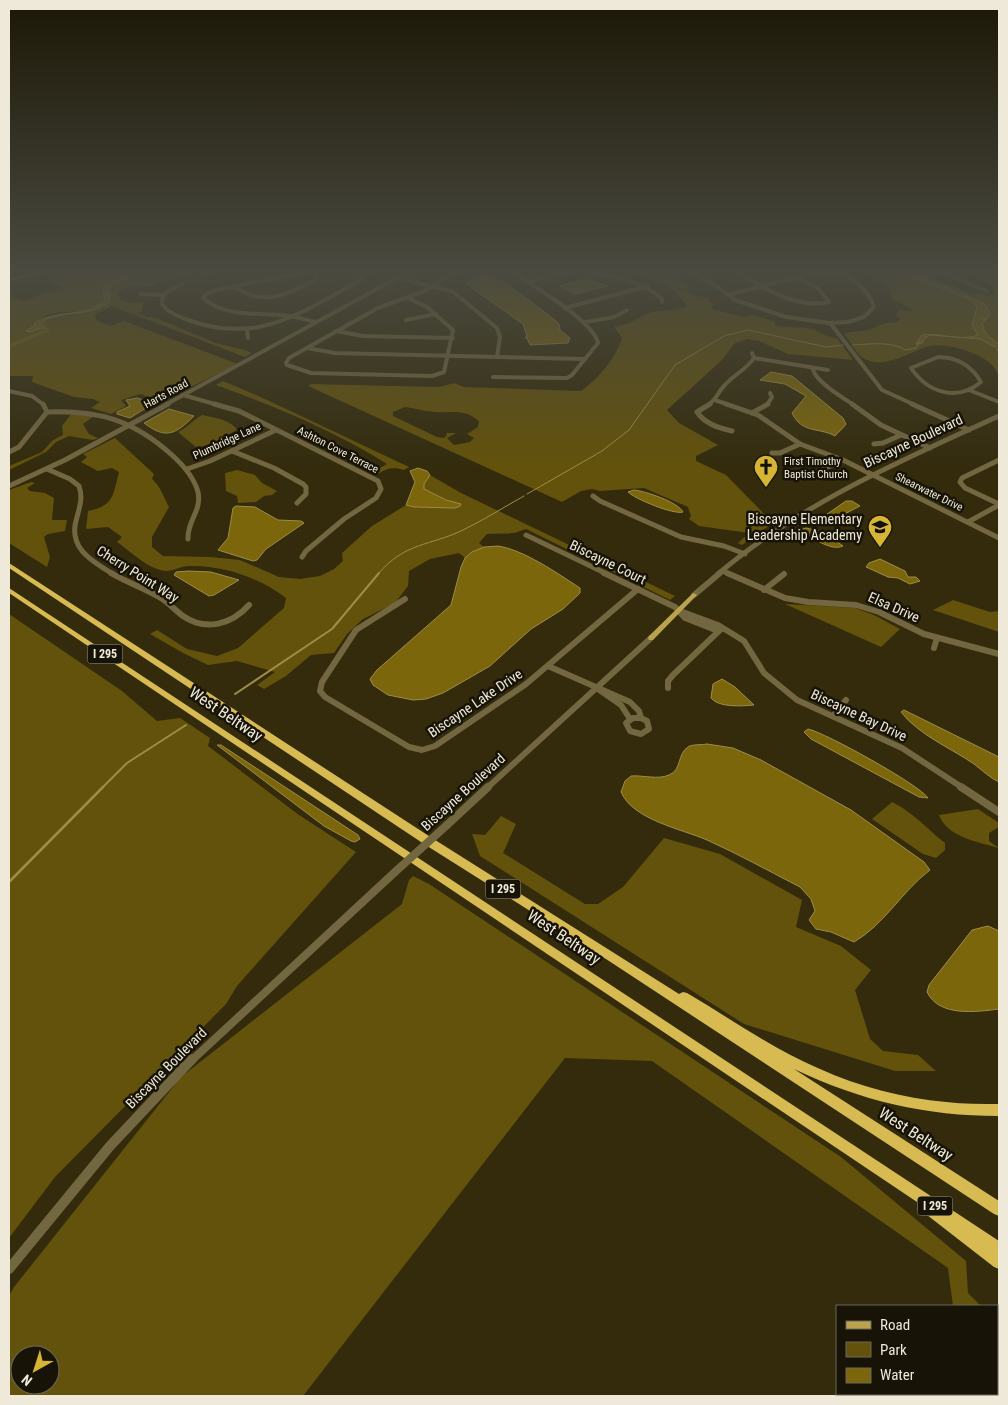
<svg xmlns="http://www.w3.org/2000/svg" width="1008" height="1405" viewBox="0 0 1008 1405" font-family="'Roboto Condensed',sans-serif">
	<rect width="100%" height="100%" fill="#332b0c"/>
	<!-- green -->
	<g fill="#63520b" fill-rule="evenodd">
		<path d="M76,271H136L105,285L103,289L105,300C86,319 64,307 45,316C39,320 34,327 26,330L42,326L41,323C50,314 64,317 76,315C86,313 97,307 107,303L108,288L112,283L141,271H194L195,272C180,284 170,271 151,287C140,286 128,285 118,292L120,300L130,303L143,302L142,311L137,313L147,317H153L216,343L245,350L252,353L245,357L112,306L95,314L96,320L110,326L124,321L238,364L160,402L141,394L121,400L126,406L111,414L91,408L100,402L93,399L74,397L32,382L33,376H9V295L25,301L43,293L64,288L46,280Z"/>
		<path d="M623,271H665L690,286L686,290L695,296L710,298L709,301L715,304L711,307L712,309L743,317L753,315L775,322V325C787,329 803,326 814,330C823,334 827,337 837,338L853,360L788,354L759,341L748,339L735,343L721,361L667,410L679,423L718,445L696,456V461L726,475L773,523L742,545L738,543L749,533L699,526L689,519L691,516L688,507L644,488L600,491L592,489L581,491L562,502L308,386L311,384L439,387L454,383L464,387L581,391C598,379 616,358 622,338L614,327C629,325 638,317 652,312C663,309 676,312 687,306C669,280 652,278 623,271ZM405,407C415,408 426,412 437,412C454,413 464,409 479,421L478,427L467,434L474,438L470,442L454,445L447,438L456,433H446L447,435L444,438L437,437L393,416V412Z"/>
		<path d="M863,271H897L971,300L977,307L972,324L978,335C962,342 940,332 922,335V343L925,337L930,335L980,339L990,344L999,353V376C997,373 996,369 993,366C982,353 946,342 929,346C911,351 881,372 862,357C855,352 849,340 844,333L869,330L885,323L897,322L901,319L895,316L899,310L914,311L892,298L889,288Z"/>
		<path d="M909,271H918L973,295L979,293L992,295L995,292L990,289L994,287L970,274H976L974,271H999V344C978,329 982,328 985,304Z"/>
		<path d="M223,381L263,398L409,467L404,470C394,467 386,468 378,474L373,472L387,464C335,431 274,406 216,385Z"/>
		<polygon points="72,413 94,416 83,424 89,434 98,438 93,440 69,436 56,442 46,452 9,470 9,466 42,452 53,440 63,435 62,426"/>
		<path d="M202,415C214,418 230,419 237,430C220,438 216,446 196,447L178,432C187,428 193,420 202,415Z"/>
		<path d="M115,438L154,474L152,479C161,487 163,496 169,507L152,537V547L163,556L211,557L240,560L279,577L300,579L320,576L334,569L343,561L342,553L372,526L406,505L414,507L455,508L460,504L446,500L424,489V484L430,475L461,493L675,596L670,600L526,529L514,533L487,534L479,543L484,547L472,552L465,558L459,553L430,559L409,571L408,586L395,603L363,619L347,634L334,653L311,655L286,676L264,689L257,685L275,672L237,661L208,665L183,653L150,634L157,630L187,649L217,656L238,648L284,608L286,598C260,578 223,565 189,566C181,566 174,571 166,571C149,570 130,551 117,542L122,537L108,527L86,529L88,511C114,506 113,495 119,472L112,468L98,471L81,462L87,457L83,454Z"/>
		<polygon points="237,470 255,475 262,483 277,491 272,495 264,496 256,502 238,503 237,496 226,491 225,473"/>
		<polygon points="31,482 35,483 27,488 30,491 45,493 54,498 52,520 67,520 65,531 48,534 44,537 50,557 47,567 9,543 9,490"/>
		<polygon points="953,600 990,612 999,611 999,632 933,610"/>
		<polygon points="785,604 855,608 874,615 900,629 881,647"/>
		<polygon points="9,614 122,691 157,721 180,718 210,738 208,746 299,815 356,852 237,986 226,1004 55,1177 9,1238"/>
		<path d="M892,802C913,812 927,829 945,843V850L936,858L923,854L872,819Z"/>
		<path d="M978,809L999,823V827L989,833V841L999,848C978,842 947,837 939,815Z"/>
		<polygon points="501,816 516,824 503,853 585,904 598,904 623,887 664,838 720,854 802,900 796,927 841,946 871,970 855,990 870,1039 883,1051 918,1055 936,1071 895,1071 744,1024 480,856 472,834 485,835"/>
		<path d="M413,876L429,884L841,1157L966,1261L968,1293L981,1306H953L948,1268L652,1061L565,1058L303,1396H9V1296L14,1287L181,1077L402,904L409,880ZM20,1355H50V1385H20Z"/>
		<polygon points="997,1322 999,1325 999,1396 922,1396 923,1394 997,1394"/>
	</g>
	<!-- water -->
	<g fill="#7b660c" stroke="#9e8d49">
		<path d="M136,271H141L112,283L108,289L110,301C89,319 54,310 41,323L44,327L30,332L26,331L34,326L35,323C58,308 86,319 105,300L103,289L105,285Z"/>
		<path d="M897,271H909L985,304L990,313L987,319H983L986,320L982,323C985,335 988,336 999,344V353L996,348L980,339L930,335L925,338L922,343L916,344L922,335C940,332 961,342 978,335L972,325L977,307L971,300Z"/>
		<path d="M481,274C499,275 539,308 555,320L559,324L560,330L570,338L568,343L530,345L527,338H525L527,336L523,324L465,283Z"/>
		<polygon points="581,280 589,280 607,286 575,294 560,286"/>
		<path d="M771,372L792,376L843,418L846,424C843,429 838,432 835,436C819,427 802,434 792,413L806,396L785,384L760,380Z"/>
		<polygon points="137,398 154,403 130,418 117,414 117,412 130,406 126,400"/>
		<path d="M169,409L194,416C176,434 166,440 144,423Z"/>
		<polygon points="418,468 427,471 430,475 424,484 424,489 446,500 461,504 460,506 455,508 414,507 406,505 415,482 410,471"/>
		<path d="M634,490C645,491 678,502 683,512C674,515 635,499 628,492Z"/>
		<polygon points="846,501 852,501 860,506 829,522 820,519"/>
		<polygon points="236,506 255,507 278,520 301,521 304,523 266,549 257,560 253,561 218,550 228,538 233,508"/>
		<path d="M806,528L819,531L823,537L832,538L843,546C830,552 811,536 800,530Z"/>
		<path d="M498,546C524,550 557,573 580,588V593L563,609L531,629L490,666L443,693L426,699L413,700L388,695L373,685L370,679L377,670L451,605L461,567L465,558L472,552L484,547Z"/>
		<polygon points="880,559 905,571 908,577 916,577 920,581 910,584 898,578 888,577 866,567 869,563"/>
		<polygon points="188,571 211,572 239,580 214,595 209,596 174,575 176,572"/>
		<path d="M722,679L735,687L754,705C742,706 719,708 711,698L713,684Z"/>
		<path d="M904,710L999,757V782C990,778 982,770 974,764C949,747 919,735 901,712Z"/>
		<path d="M808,729C824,732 920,785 928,798L919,797L811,739L804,732Z"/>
		<path d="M707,744L733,748L761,760L851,810L924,862L930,870C902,891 885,924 854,942L831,932L816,929L809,920L815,911L811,899L800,887C769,871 738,854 707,840C682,829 633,820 621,792L625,781L631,776C643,775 658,780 669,775C682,770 677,754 688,747C692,744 702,745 707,744Z"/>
		<polygon points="217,745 221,745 358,835 360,839 355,842 351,841 324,826"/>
		<path d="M988,926L999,931V1009C976,1012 939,1017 927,992L929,985L972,930Z"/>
	</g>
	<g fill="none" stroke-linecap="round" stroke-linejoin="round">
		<!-- stream-far2 -->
		<g stroke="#9e8d49" stroke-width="1">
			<path d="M853,345C871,344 890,341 906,350L916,348L920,342"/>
			<polyline points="527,494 602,451 629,430 675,365 724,336 748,330 826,347 843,345"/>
			<path d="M378,574C405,542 430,546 463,530C484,520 504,507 524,496"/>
		</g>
		<!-- stream-far1 -->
		<g stroke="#9e8d49" stroke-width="2">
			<polyline points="235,694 332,629 379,573"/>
			<polyline points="102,788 127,763 186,725"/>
		</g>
		<!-- stream -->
		<polyline stroke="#9e8d49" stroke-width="2.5" points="9,882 103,787"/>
		<!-- river -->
		<polygon fill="#7b660c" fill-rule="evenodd" points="41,319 46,320 43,324 50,330 48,332 9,348 9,344 43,330 36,324"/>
		<!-- minor-far4 -->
		<g stroke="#736741" stroke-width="4">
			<path d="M312,271L216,290L206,294L203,298C224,317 256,313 282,315C294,316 305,320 317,322"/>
			<path d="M584,271C612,277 640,279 662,299V302"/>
			<path d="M689,271L716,286L735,300L786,317L829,323L848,322L864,317L874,307C869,290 853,280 839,271"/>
			<polyline points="939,271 987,291"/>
			<polyline points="364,273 377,271"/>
			<path d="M742,274C765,290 800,309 829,302L817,287L797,278"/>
			<polyline points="204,276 213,271"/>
			<polyline points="398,278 452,291 497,328 500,337 497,357"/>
			<polyline points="529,282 570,271"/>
			<path d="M182,284C175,288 164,291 162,300C159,315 210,327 221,328C234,329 247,329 259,327C294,320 326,299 357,282L363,276V271"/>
			<path d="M233,286C264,307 285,295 315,280L319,275L316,271"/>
			<polyline points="140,294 164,295"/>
			<polyline points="728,295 805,275 841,273"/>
			<polyline points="408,298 427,307 453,330 444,372 432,376 311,373 287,365 286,363 289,358 378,308 422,292 458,271"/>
			<polyline points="565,308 648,286"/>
			<polyline points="406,320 436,314"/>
			<polyline points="585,322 614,317 627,310"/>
			<polyline points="831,324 882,390 915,405"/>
			<polyline points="247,330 248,338"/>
			<polyline points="336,331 363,336 453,338"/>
			<polyline points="307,348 335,353 585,359"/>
			<path d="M938,357C957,357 971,365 981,382C957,402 928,393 911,368Z"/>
			<polyline points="754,358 828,370"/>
			<path d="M813,368C813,380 843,398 854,405"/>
			<path d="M493,377L567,378L572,375L598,343C594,321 531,285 511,271"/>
			<polyline points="969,390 999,402"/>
			<polyline points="9,391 32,396 44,405"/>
			<polyline points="183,395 218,405"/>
			<polyline points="715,400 729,405"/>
			<polyline points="165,405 410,271"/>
			<path d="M708,405C716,400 718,392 724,386C733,375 746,370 754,358L752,353"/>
			<polyline points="767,405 772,397 770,393"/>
		</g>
		<!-- minor-far3 -->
		<g stroke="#736741" stroke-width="5">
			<polyline points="43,404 47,412"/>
			<polyline points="214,404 239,411 378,481 381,489 376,498 344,519 306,551 302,557"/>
			<path d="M710,404L697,412C705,424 719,428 732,431"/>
			<polyline points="726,404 758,415 800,444 843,460 999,538"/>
			<polyline points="852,404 881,425 930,448"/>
			<polyline points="912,404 969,430"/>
			<path d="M47,412C99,410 133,420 172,455C183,465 194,477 198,492C202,511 187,521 188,539"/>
			<polyline points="752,413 768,404"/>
			<polyline points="874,444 883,443 901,435"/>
			<polyline points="232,451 274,468 303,484 306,487 306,494 297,503"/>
			<polyline points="9,452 19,447 47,412"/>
			<polyline points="772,453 780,453 800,444"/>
			<polyline points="999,460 962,478 960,482 965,488 999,504"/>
			<path d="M47,469L70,479L79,486C83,497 80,506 77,517C67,547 90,560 113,574"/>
			<polyline points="187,469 210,461 276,430"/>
			<polyline points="813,474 843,460"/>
			<polyline points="9,486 65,460 168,404"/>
			<polyline points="593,496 600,501 681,537 724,546 745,554"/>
			<polyline points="968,522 999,505"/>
			<polyline points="526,535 607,574"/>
			<polyline points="723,571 730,574"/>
			<path d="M718,574C800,504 902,460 999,416"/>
		</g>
		<!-- minor-far2 -->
		<g stroke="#736741" stroke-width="6">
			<path d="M111,573C126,582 144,588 159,597C168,602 175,610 183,616C206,632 232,624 249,605"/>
			<polyline points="604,573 675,607 685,618 713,629 721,629"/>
			<polyline points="727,573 785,598 808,602 856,605 879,612 924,634 999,654"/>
			<polyline points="764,590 784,574"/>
			<polyline points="694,595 720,573"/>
			<polyline points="405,599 356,630 322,682 320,691 325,697 409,747 422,750 435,746 526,684 638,589"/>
			<polyline points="680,611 718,625 744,641 764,673 797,700 902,748 963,788"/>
			<polyline points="934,648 937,638"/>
			<polyline points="548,666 630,702 639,711 641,718"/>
			<polyline points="668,688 668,681 673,675 721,629"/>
			<polyline points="598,689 621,705 630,719"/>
			<polyline points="833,716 846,700"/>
			<polygon points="633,718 641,718 647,721 649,729 641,734 630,731 626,723"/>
			<polyline points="487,788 651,638"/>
		</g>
		<!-- minor-far1 -->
		<g stroke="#736741" stroke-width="8">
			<polyline points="961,787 999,812"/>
			<polyline points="447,825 488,787"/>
			<polyline points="191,1061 395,872"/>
		</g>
		<!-- minor -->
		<polyline stroke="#736741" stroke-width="10" points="9,1269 110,1146 192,1059"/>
		<!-- major -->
		<polygon fill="#baa24e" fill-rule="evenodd" points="694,593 697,595 696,596 653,640 649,640 648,638 649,636 692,594"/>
		<!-- highway -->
		<g fill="#d7ba51" fill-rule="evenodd">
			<polygon points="41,271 50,271 9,281 9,279"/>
			<path d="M9,563L432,838L679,994L683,992L687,993C731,1019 773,1049 820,1069C860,1087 903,1098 946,1102C964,1104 981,1104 999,1104V1116C926,1116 861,1101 794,1069L999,1201V1216L994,1214L606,959L424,844L9,568Z"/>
			<polygon points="9,588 999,1241 999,1269 994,1267 918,1208 917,1202 9,593"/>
		</g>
		<!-- minor-bridge -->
		<polyline stroke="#736741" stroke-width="8" points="395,872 447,825"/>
	</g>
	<!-- sky -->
	<linearGradient id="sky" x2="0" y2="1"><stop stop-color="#1c1807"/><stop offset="0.58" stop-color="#4a4a40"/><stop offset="1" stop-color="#4a4a40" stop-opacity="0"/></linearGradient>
	<rect width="1008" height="468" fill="url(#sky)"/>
	<!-- icons -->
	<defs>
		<symbol id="church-pin" viewBox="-11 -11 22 30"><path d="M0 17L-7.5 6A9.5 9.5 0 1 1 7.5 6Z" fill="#d6b534" stroke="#171307"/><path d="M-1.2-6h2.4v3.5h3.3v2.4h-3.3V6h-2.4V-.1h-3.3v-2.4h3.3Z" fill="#111"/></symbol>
		<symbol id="school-pin" viewBox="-11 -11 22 30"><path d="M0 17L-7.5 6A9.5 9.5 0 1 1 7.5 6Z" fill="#d6b534" stroke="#171307"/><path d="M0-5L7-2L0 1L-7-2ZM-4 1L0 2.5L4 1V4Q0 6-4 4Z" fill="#111"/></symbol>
	</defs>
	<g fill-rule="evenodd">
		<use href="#church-pin" x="752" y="453" width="28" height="38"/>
		<use href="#school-pin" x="866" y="513" width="28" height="38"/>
	</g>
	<g text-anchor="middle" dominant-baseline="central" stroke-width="5" stroke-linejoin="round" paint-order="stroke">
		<!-- far-street labels -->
		<g font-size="11" fill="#eee9d8" stroke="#171307">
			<text transform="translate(166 394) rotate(-29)">Harts Road</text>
			<text transform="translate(227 441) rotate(-25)">Plumbridge Lane</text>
			<text transform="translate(338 450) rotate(27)">Ashton Cove Terrace</text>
			<text transform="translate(929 492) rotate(26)">Shearwater Drive</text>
		</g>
		<!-- far-poi labels -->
		<g font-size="11" fill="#eee9d8" stroke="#171307" text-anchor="start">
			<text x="784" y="461">First Timothy<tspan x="784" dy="13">Baptist Church</tspan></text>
		</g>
		<!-- shield labels -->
		<g fill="#171307" stroke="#aea999" stroke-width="1">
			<rect x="87.5" y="644.5" width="35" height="19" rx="4"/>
			<rect x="485.5" y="879.5" width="35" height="19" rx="4"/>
			<rect x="917.5" y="1196.5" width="35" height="19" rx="4"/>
		</g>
		<g font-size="12" font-weight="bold" fill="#eee9d8">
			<text x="105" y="654">I 295</text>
			<text x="503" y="889">I 295</text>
			<text x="935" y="1206">I 295</text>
		</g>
		<!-- street labels -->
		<g font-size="14" fill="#eee9d8" stroke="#171307">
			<text transform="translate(913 441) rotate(-25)">Biscayne Boulevard</text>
			<text transform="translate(608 562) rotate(26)">Biscayne Court</text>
			<text transform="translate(138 574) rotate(32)">Cherry Point Way</text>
			<text transform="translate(894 607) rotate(24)">Elsa Drive</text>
			<text transform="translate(475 703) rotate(-34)">Biscayne Lake Drive</text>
			<text transform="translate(859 715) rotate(25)">Biscayne Bay Drive</text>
			<text transform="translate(463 792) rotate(-42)">Biscayne Boulevard</text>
			<text transform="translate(166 1068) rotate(-45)">Biscayne Boulevard</text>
		</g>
		<!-- poi labels -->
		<g font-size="14" fill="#eee9d8" stroke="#171307" text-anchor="end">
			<text x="862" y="519">Biscayne Elementary<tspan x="862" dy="16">Leadership Academy</tspan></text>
		</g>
		<!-- near-street labels -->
		<g font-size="16" fill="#eee9d8" stroke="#171307">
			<text transform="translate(226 714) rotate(34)">West Beltway</text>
			<text transform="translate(564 937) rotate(34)">West Beltway</text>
			<text transform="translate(916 1134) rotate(33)">West Beltway</text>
		</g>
	</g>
	<!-- border -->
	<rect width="1008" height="1405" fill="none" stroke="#eee9d8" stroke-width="20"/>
	<!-- legend -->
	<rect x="836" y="1305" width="162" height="90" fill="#171307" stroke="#6d695b"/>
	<rect x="846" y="1321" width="25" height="8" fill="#baa24e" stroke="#6d695b"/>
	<text x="880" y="1330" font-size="15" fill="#eee9d8">Road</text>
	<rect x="846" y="1342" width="25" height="15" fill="#63520b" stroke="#6d695b"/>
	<text x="880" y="1355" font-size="15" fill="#eee9d8">Park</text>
	<rect x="846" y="1368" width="25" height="15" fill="#7b660c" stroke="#6d695b"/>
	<text x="880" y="1380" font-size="15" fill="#eee9d8">Water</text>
	<!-- north arrow -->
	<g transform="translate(35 1370) rotate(219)"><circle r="24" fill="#171307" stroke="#6d695b"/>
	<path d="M0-4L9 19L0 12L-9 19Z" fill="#d6b534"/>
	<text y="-8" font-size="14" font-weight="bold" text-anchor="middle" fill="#eee9d8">N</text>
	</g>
</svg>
